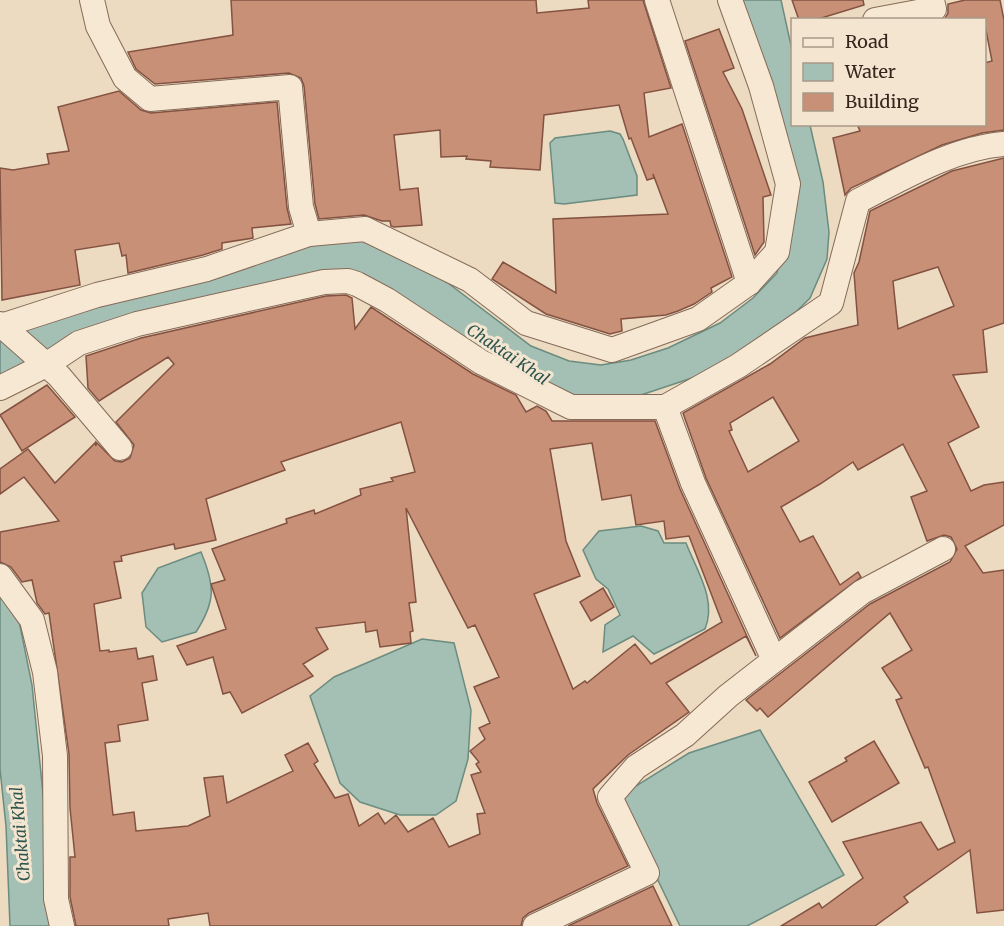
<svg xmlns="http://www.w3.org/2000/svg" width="1004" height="926" viewBox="0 0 1004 926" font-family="Merriweather,serif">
	<rect width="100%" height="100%" fill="#ecdac1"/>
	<!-- water -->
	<g fill="#a4bfb3" stroke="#6b8c80" stroke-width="1.5">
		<polygon points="738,0 781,0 792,50 792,124 810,125 823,182 829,232 827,259 810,298 797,311 710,372 638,396 558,395 360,280 121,325 0,378 0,337 319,240 349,235 392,249 448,283 531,346 569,361 601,365 631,360 668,348 720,323 753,298 777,273 790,213"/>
		<polygon points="610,131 620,134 623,139 637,176 637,195 564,204 555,203 550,143 555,138"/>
		<path d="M641,526L658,531L664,543H686C697,571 717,600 705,629L654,654L633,636L603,652L605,625L620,615L608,589L596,579L583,550L599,531Z"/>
		<path d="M201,552C215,586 216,601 196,632L162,642L146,627L142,593L158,568Z"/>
		<polygon points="0,585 17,611 32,685 45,813 50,926 10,926 6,826 0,769"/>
		<polygon points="422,639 454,643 471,710 468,759 456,801 436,815 400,815 360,802 340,783 310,696 334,677"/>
		<polygon points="760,730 844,875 747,926 680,926 627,816 623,794 689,753"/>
	</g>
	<!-- building -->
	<g fill="#c99078" stroke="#835240" stroke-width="1.5" fill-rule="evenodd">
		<polygon points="231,0 536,0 537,13 589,8 588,0 643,0 671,88 644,93 649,137 682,124 732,277 711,288 712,292 694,304 678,311 666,315 621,319 622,331 610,334 546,314 492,279 503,262 556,293 553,219 668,214 653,174 654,178 647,180 631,138 629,139 619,105 544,115 540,170 490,167 491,161 466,159 467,156 441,157 440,130 394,135 400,190 418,188 422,225 394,227 391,226 390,221 382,221 364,215 319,219 315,204 304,86 301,78 289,73 155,84 136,69 128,52 233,35"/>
		<polygon points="792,0 863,0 864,5 815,20 799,20"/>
		<polygon points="965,0 1000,0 1004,20 1004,130 982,133 942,145 851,188 845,195 833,138 860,131 857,124 984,124 984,63 992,61 984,20 944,20 948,13 948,4"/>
		<polygon points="719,29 734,68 723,72 742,109 771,195 763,197 764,242 755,255 685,41"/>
		<polygon points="119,91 141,110 151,113 277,102 287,208 291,224 252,228 253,238 222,243 222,249 203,255 128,273 126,255 122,256 119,243 75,250 80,285 2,300 0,168 13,170 49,164 47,154 69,151 58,107"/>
		<path d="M1004,158V323L983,330L987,372L953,375L979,427L948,443L971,491L984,485L1004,482V525L965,546L983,573L1004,570V910L977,913L970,850L904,897L908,902L875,926H781L819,903L822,908L863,878L843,842L921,822L938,850L955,842L928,767L925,768L896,700L902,698L882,668L912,650L890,613L768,717L760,708L757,711L746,700L870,604L950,562L957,549L951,537L944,535L927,541L911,497L927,491L903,444L858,470L853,462L820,484L781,507L800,542L813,536L840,585L858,572L861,577L780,638L706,478L683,413L770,364L805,338L858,325L854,273L859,262L870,211L952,171ZM938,267L954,306L898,329L893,281ZM773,397L799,441L748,472L729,431L732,430L730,423Z"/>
		<path d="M346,295L352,298L355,329L371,307L473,374L516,395L526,412L537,406L546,411L552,421H655L680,489L756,656L746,636L666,683L689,712L628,755L593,789L597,803L628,866L529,913L523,918L521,926H210L208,913L168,919L169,926H76L70,897V857H75L70,808L69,754L49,613L45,614L37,603L32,580L22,582L11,567L0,562V532L59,521L24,477L0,494V469L28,449L55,483L95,443L96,446V442L115,461L122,462L130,458L134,445L116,422L174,364L168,357L99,401L88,388L86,356L141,338L326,296ZM401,422L415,472L391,478L393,481L360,489L361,495L315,514L314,510L286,519L287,523L212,549L225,580L211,584L226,629L177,646L187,665L213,657L223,694L230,692L242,713L313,676L303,664L328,649L316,628L365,622L366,632L377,630L380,647L411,643L410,632L413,631L409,603L416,602L406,508L468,628L475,625L499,677L474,687L490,723L479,728L485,739L470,751L479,762L476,764L481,772L471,775L485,813L477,814L480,834L449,847L433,818L408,832L396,815L385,824L378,813L359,826L348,794L335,798L314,764L318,761L308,743L285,755L293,771L227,803L223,776L204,778L210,816L188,826L136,831L134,812L113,815L105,743L120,741L118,725L148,720L142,683L157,680L153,656L138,659L136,648L109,652V650L100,651L94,604L121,598L114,562L122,561L121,556L174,544L175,549L216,540L206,499L285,470L281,462ZM592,443L602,500L631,495L636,525L664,521L666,539L689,536L722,622L651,664L635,644L587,683L585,681L573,689L534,594L580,576L566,541L550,449Z"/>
		<polygon points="47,385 75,417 22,451 0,415"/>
		<polygon points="603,588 614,607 591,621 580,602"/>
		<polygon points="874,741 899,783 832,822 809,782 847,761 845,758"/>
		<polygon points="653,886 672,926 568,926"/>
	</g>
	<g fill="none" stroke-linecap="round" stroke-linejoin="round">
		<defs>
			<g id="minor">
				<polyline points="92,0 98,26 125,78 150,99 290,87 301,207 309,234 365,229 470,280 526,323 612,350 698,319 749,283 777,252 788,184 761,86 730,0"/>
				<polyline points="657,0 749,283"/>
				<polyline points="875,20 934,9 932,0"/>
				<polyline points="0,324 59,376 120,448"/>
				<polyline points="1,326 97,295 207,269 309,234"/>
				<path d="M0,388L46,365L79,343L137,324L324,282L348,281L357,284L387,300L481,362L571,407H665L738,366L831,303L858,201C903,178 953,148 1004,144"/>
				<polyline points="665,407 693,483 774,660"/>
				<polyline points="0,576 32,620 45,672 55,756 56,899 62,926"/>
				<polyline points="535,926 647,873 610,797 636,767 685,735 728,696 862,592 943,549"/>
			</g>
		</defs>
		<!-- minor casing -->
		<use href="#minor" stroke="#856b59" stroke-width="26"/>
		<!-- minor -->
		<use href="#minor" stroke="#f7e8d4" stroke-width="24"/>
	</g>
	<g text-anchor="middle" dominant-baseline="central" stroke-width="6" stroke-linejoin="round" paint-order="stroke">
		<!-- water labels -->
		<g font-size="16" font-style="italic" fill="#2d544d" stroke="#f4e5d0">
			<text transform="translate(508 354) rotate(34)">Chaktai Khal</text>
			<text transform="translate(20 834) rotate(-95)">Chaktai Khal</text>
		</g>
	</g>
	<!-- legend -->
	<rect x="791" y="18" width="195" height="108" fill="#f4e5d0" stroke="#a89988" stroke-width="1.5"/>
	<rect x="803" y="38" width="30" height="9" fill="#f7e8d4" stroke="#a89988" stroke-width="1.5"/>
	<text x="845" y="48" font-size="18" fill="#35261d">Road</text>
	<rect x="803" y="63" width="30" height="18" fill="#a4bfb3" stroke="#a89988" stroke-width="1.5"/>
	<text x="845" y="78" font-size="18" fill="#35261d">Water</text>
	<rect x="803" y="93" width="30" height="18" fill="#c99078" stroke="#a89988" stroke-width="1.5"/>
	<text x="845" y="108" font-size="18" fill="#35261d">Building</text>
</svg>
